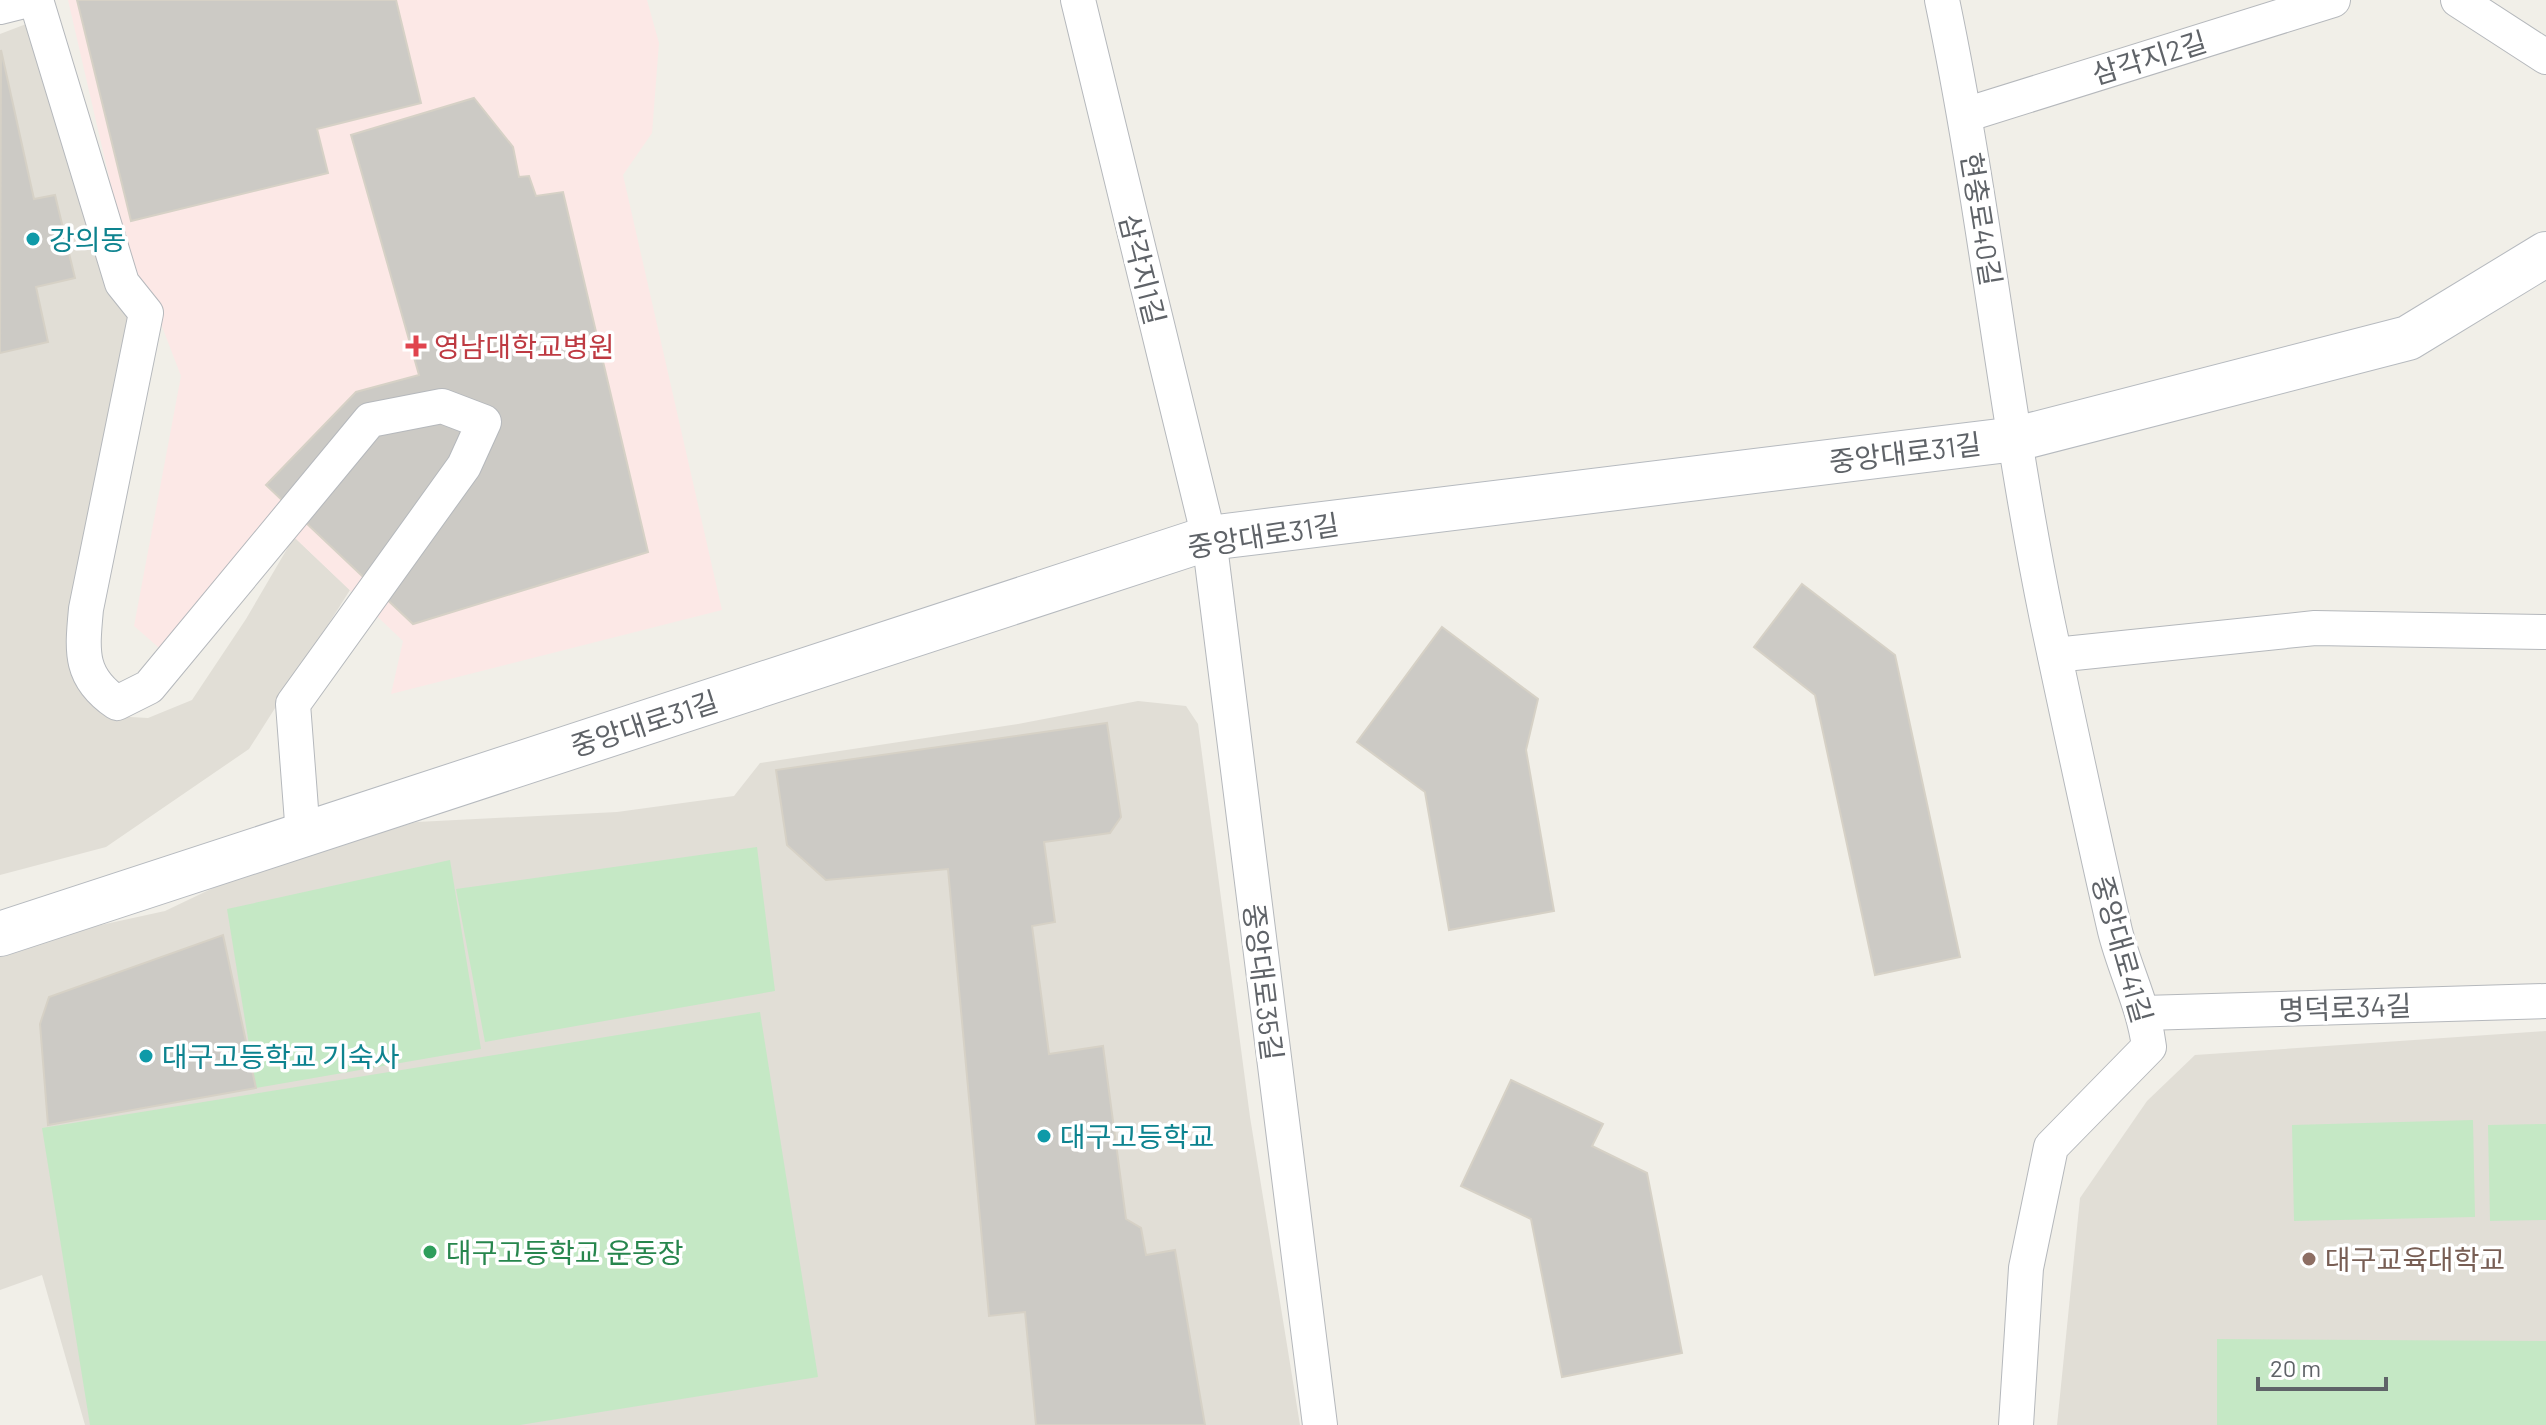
<svg xmlns="http://www.w3.org/2000/svg" width="2546" height="1425" viewBox="0 0 2546 1425" font-family="Barlow,'Noto Sans KR',sans-serif">
	<rect width="100%" height="100%" fill="#f1efe8"/>
	<!-- education -->
	<g fill="#e1ded6">
		<polygon points="34,21 136,314 72,664 113,716 148,718 192,700 246,619 294,537 350,590 249,749 106,847 0,875 0,34"/>
		<polygon points="1138,701 1186,706 1198,724 1250,1117 1300,1425 85,1425 42,1275 0,1290 0,947 165,911 278,857 417,822 617,812 734,796 760,763 1018,724"/>
		<polygon points="2546,1031 2546,1425 2057,1425 2080,1198 2147,1101 2195,1055"/>
	</g>
	<!-- medical -->
	<polygon fill="#fce8e6" points="68,0 647,0 659,43 652,133 623,175 722,610 391,694 403,641 294,537 165,653 134,626 181,376 158,316 130,268"/>
	<!-- green -->
	<g fill="#c5e8c5">
		<polygon points="757,847 775,991 485,1042 456,889"/>
		<polygon points="450,860 481,1049 256,1088 227,909"/>
		<polygon points="760,1012 818,1377 520,1425 90,1425 42,1128"/>
		<polygon points="2473,1120 2475,1217 2294,1221 2292,1125"/>
		<polygon points="2546,1124 2546,1220 2490,1221 2488,1125"/>
		<polygon points="2217,1339 2546,1341 2546,1425 2217,1425"/>
	</g>
	<!-- building -->
	<g fill="#cccac5" stroke="#d6d1c6" stroke-width="2">
		<polygon points="77,0 396,0 421,103 317,129 328,173 131,221"/>
		<polygon points="1,50 34,199 55,195 75,278 36,287 48,342 0,353"/>
		<polygon points="474,98 513,147 519,177 529,176 536,196 563,192 648,552 413,624 266,485 356,392 419,375 351,135"/>
		<polygon points="1802,584 1895,655 1960,957 1875,975 1815,695 1754,647"/>
		<polygon points="1442,627 1538,699 1526,750 1554,911 1449,930 1425,792 1357,742"/>
		<polygon points="1107,723 1121,817 1110,833 1044,842 1055,922 1032,926 1049,1054 1103,1046 1126,1219 1141,1228 1146,1255 1175,1250 1205,1425 1036,1425 1025,1312 989,1316 948,869 826,880 787,845 776,770"/>
		<polygon points="223,935 256,1088 48,1125 40,1024 49,997"/>
		<polygon points="1511,1080 1603,1124 1592,1146 1647,1173 1682,1353 1562,1377 1531,1219 1461,1186"/>
	</g>
	<g fill="none" stroke-linecap="round" stroke-linejoin="round">
		<defs>
			<g id="street">
				<path d="M36,0L122,283L146,313L86,609C82,652 79,677 117,703L149,687L370,420L442,406L484,422L464,466L293,704L303,835"/>
				<polyline points="1078,0 1209,538 1320,1425"/>
				<path d="M1942,0C1985,205 2005,414 2047,619C2069,723 2091,827 2115,931C2125,971 2144,1006 2149,1047L2051,1147L2026,1268L2016,1425"/>
				<polyline points="2458,0 2546,57"/>
				<polyline points="0,7 28,0"/>
				<polyline points="1965,115 2333,0"/>
				<polyline points="2055,655 2315,628 2546,632"/>
				<polyline points="2144,1013 2546,1001"/>
			</g>
			<polyline id="secondary" points="0,934 1209,538 2016,439 2408,338 2546,254"/>
		</defs>
		<!-- street casing -->
		<use href="#street" stroke="#b5b8bc" stroke-width="36"/>
		<!-- secondary casing -->
		<use href="#secondary" stroke="#b6babf" stroke-width="46"/>
		<!-- street -->
		<use href="#street" stroke="#fff" stroke-width="34"/>
		<!-- secondary -->
		<use href="#secondary" stroke="#fff" stroke-width="44"/>
	</g>
	<!-- markers -->
	<g fill="#0f9aa8" stroke="#fff" stroke-width="3">
		<circle cx="33" cy="239" r="8"/>
		<circle cx="146" cy="1056" r="8"/>
		<circle cx="1044" cy="1136" r="8"/>
	</g>
	<path fill="#e0444e" stroke="#fff" stroke-width="3" d="M412 334h8v8h8v8h-8v8h-8v-8h-8v-8h8z"/>
	<circle fill="#2e9e5b" stroke="#fff" stroke-width="3" cx="430" cy="1252" r="8"/>
	<circle fill="#8d6e63" stroke="#fff" stroke-width="3" cx="2309" cy="1259" r="8"/>
	<g text-anchor="middle" dominant-baseline="central" stroke-width="7" stroke-linejoin="round" paint-order="stroke">
		<!-- street labels -->
		<g font-size="28" fill="#5f6368" stroke="#fff">
			<text transform="translate(2149 57) rotate(-17)">삼각지2길</text>
			<text transform="translate(1982 219) rotate(81)">현충로40길</text>
			<text transform="translate(1143 269) rotate(76)">삼각지1길</text>
			<text transform="translate(1905 452) rotate(-7)">중앙대로31길</text>
			<text transform="translate(1263 535) rotate(-9)">중앙대로31길</text>
			<text transform="translate(644 723) rotate(-18)">중앙대로31길</text>
			<text transform="translate(2123 949) rotate(74)">중앙대로41길</text>
			<text transform="translate(1264 982) rotate(83)">중앙대로35길</text>
			<text transform="translate(2345 1007) rotate(-2)">명덕로34길</text>
		</g>
		<!-- culture labels -->
		<g font-size="28" fill="#0d838f" stroke="#fff" text-anchor="start">
			<text x="49" y="239">강의동</text>
			<text x="162" y="1056">대구고등학교 기숙사</text>
			<text x="1060" y="1136">대구고등학교</text>
		</g>
		<!-- health labels -->
		<g font-size="28" fill="#be3a42" stroke="#fff" text-anchor="start">
			<text x="434" y="346">영남대학교병원</text>
		</g>
		<!-- leisure labels -->
		<g font-size="28" fill="#27864d" stroke="#fff" text-anchor="start">
			<text x="446" y="1252">대구고등학교 운동장</text>
		</g>
		<!-- education labels -->
		<g font-size="28" fill="#785e54" stroke="#fff" text-anchor="start">
			<text x="2325" y="1259">대구교육대학교</text>
		</g>
	</g>
	<!-- scale -->
	<path d="M2258 1377v12h128v-12" fill="none" stroke="#5f6368" stroke-width="4"/>
	<text x="2270" y="1377" font-size="24" fill="#5f6368" stroke="#ffffff" stroke-width="6" paint-order="stroke">20 m</text>
</svg>
